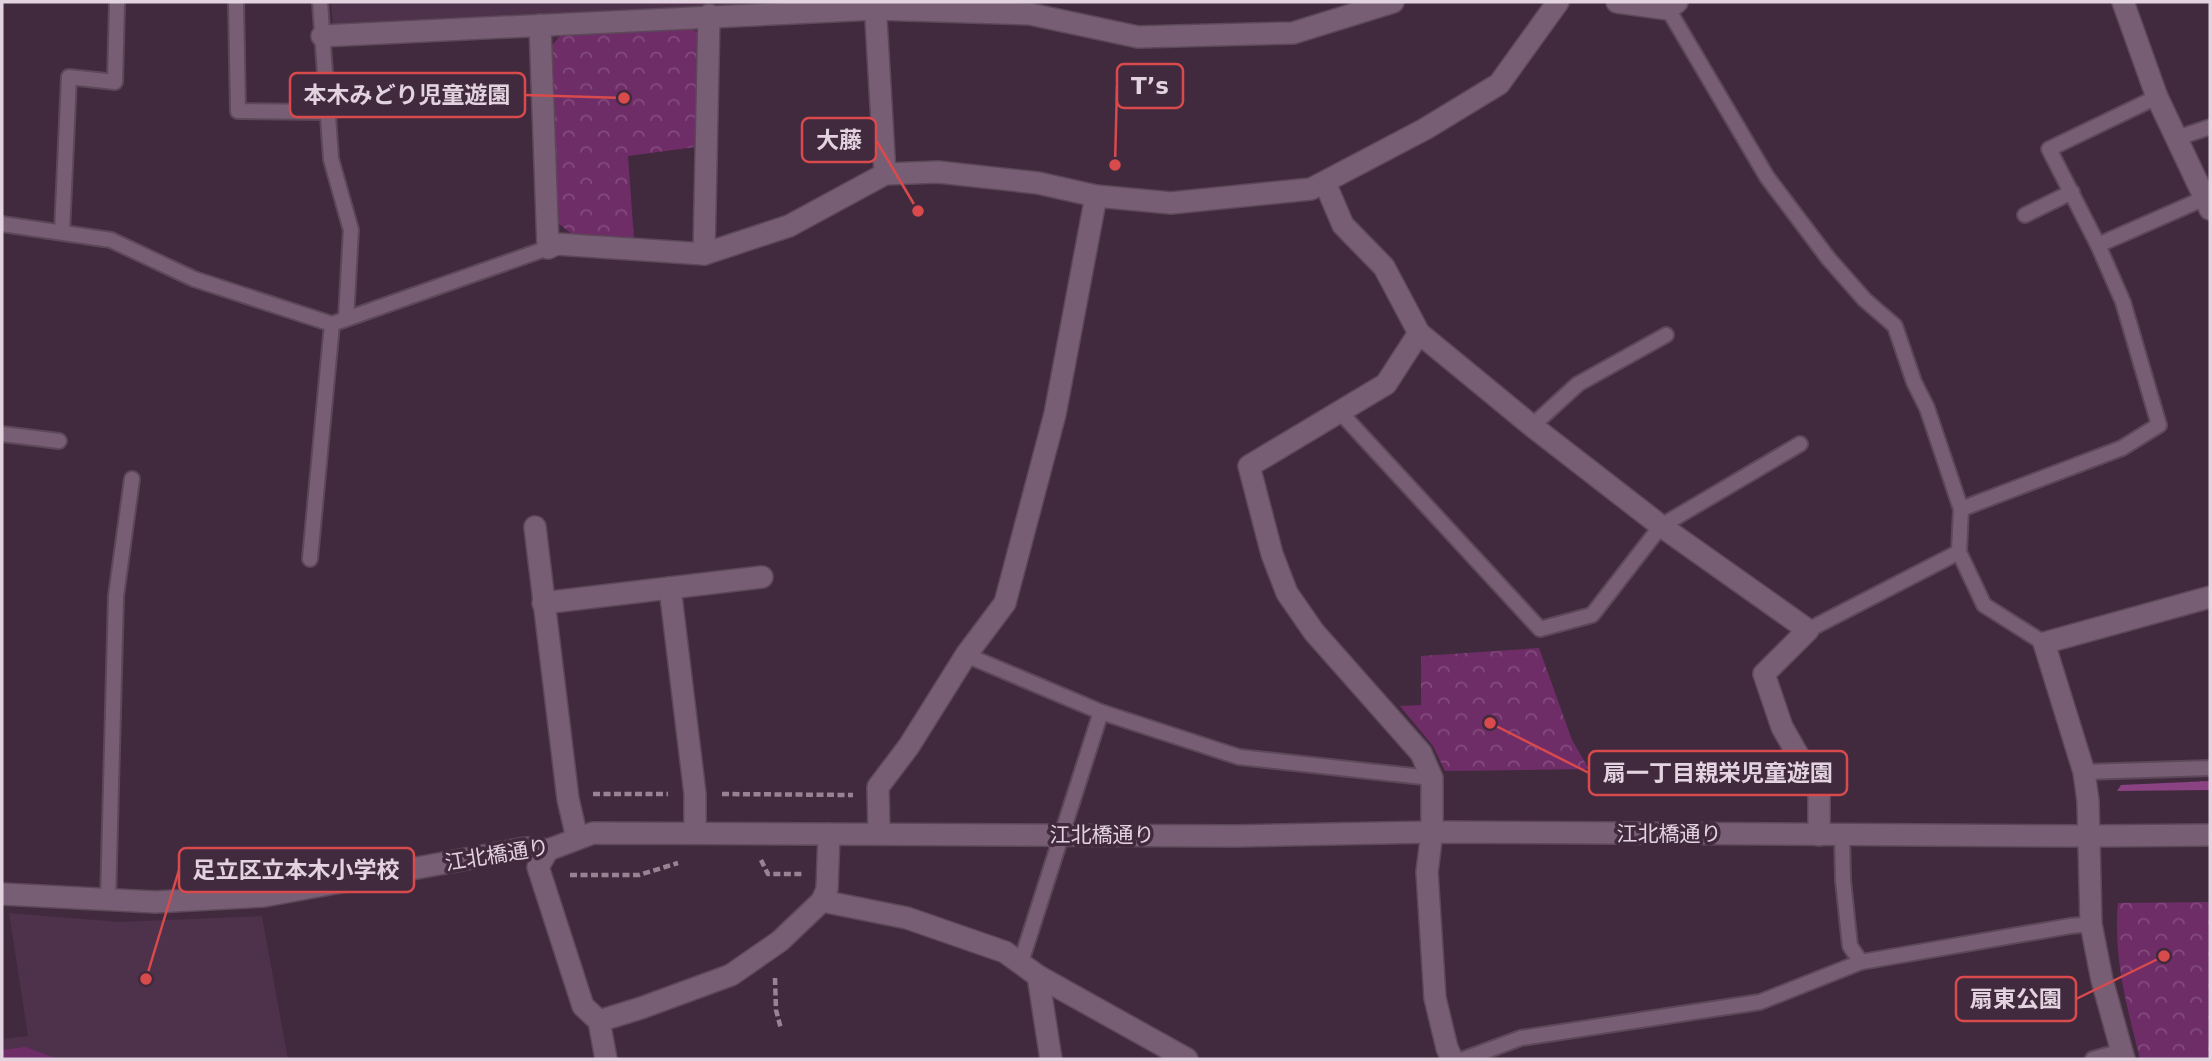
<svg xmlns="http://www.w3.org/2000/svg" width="2212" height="1061" viewBox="0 0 2212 1061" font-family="'DejaVu Sans','Noto Sans JP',sans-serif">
	<defs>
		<pattern id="forest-crowns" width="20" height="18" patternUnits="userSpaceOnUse" patternTransform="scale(1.75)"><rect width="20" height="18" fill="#8a4282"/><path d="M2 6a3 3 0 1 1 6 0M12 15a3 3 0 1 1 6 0" fill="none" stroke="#9a5c93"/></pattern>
		<pattern id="park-crowns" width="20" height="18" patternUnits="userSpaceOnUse" patternTransform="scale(1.75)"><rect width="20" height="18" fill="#6f2d68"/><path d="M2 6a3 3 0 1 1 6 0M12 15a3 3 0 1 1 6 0" fill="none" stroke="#834b7d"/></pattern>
	</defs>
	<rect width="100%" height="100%" fill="#412a3e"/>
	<!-- built -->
	<g fill="#4e314a">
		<polygon points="331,2 787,2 333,26"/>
		<polygon points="9,913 120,922 262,916 288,1059 2,1059 2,1039 28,1036"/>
	</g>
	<!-- grass -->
	<polygon fill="#6f2d68" points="25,1047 58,1059 2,1059 2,1050"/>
	<!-- forest -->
	<polygon fill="url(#forest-crowns)" points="2210,781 2210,790 2117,791 2121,785"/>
	<!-- park -->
	<g fill="url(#park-crowns)">
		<polygon points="689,26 698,33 695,147 628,156 634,240 572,234 558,223 550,48 564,31"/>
		<polygon points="1539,648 1572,740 1589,769 1445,771 1433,746 1400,706 1421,705 1421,656"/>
		<path d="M2210,902V1059H2140C2127,1007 2113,957 2118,903Z"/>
	</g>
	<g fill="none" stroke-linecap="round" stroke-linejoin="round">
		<defs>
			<g id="lane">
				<polyline points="236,2 238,111 328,112"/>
				<polyline points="320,2 331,159 351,230 346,318"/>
				<polyline points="1668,9 1767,177 1828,258 1865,300 1895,326 1914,382 1927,408 1961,509 1959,552 1984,605 2044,643"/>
				<polyline points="2177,138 2210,127"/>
				<polyline points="2025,215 2072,192"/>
				<polyline points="2,224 111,240 194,279 332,324 548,248"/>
				<polyline points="62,232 69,77 115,82 117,2"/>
				<polyline points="2098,245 2205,198"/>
				<polyline points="1340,412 1540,629 1592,615 1661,526 1800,444"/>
				<polyline points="1532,426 1578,384 1666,335"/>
				<polyline points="2,434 59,441"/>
				<polyline points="1961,509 2122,448 2159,425 2123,302 2098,245 2049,149 2157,97"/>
				<polyline points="310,559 332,324"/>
				<polyline points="1808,630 1959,552"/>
				<polyline points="966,655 1101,712 1239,757 1432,778"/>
				<polyline points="2084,772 2210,768"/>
				<polyline points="1842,835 1843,880 1850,946 1861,962 2070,926 2091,924"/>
				<polyline points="108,901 116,596 132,479"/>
				<polyline points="1021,962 1101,712"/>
				<polyline points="1464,1059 1521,1038 1760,1002 1861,962"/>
				<polyline points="2093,1059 2122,1051"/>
			</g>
			<g id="street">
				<polyline points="875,2 885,174"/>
				<polyline points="1617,2 1668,9 1677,2"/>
				<polyline points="2123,2 2157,97 2210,209"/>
				<polyline points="540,25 548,248 556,244 704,254 789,226 885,174 938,172 1038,183 1096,196 1171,203 1311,189 1425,129 1499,84 1558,2"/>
				<polyline points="322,36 875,9 1030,14 1138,37 1293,33 1393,2"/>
				<polyline points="1325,183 1343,225 1384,267 1419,333 1532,426 1661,526 1808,630 1764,674 1782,727 1819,792 1819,835"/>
				<polyline points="704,254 709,15"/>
				<polyline points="1419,333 1386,384 1249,466 1272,554 1287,593 1314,632 1421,753 1432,778 1432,832 1427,872 1435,998 1447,1048 1452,1059"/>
				<polyline points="535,527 568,799 577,838"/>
				<polyline points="670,588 695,794 695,833"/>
				<polyline points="543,603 762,577"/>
				<polyline points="879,833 878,787 909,746 966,655 1005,603 1055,414 1096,196"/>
				<polyline points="2,894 155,902 264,896 526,848 548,850 538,867 583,1006 599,1021 606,1059"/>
				<polyline points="822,901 907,918 1005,952 1038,976 1187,1059"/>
				<polyline points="1038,976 1051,1059"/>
				<polyline points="599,1021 641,1008 731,975 780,941 822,901 827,889 829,834"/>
				<polyline points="2124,1059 2102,980 2091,924 2088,801 2084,772 2044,643 2210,597"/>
			</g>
			<polyline id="secondary" points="548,850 593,833 1235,836 1432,832 2090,836 2210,835"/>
		</defs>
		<!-- lane casing -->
		<use href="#lane" stroke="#5c4859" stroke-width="18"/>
		<!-- street casing -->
		<use href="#street" stroke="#5c4859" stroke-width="24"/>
		<!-- secondary casing -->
		<use href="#secondary" stroke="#5c4859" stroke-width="24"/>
		<!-- path -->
		<g stroke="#978394" stroke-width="4.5" stroke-dasharray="7 3.5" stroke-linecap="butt">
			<polyline points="593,794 668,794"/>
			<polyline points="722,794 853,795"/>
			<polyline points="761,860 768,874 803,874"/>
			<polyline points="570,875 639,875 678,863"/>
			<polyline points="775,978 776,1010 781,1029"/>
		</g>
		<!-- lane -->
		<use href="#lane" stroke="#785e74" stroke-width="14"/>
		<!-- street -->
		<use href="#street" stroke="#785e74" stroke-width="21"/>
		<!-- secondary -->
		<use href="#secondary" stroke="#785e74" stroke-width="21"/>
	</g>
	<g text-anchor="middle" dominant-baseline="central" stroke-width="7" stroke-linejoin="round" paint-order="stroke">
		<!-- street labels -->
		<g font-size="21" fill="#e3d3e0" stroke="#412a3e">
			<text x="1669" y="834">江北橋通り</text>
			<text x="1102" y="835">江北橋通り</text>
			<text transform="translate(497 855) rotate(-9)">江北橋通り</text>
		</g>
	</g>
	<!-- callouts -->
	<path fill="none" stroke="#d94a4d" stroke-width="2.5" d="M1115 165L1117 86M624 98L525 95M918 211L876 140M1490 723L1589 773M146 979L179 870M2164 956L2076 999"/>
	<g fill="#d94a4d" stroke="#412a3e" stroke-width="2.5">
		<circle cx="1115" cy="165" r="7"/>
		<circle cx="624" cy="98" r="7"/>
		<circle cx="918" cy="211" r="7"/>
		<circle cx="1490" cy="723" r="7"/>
		<circle cx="146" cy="979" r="7"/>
		<circle cx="2164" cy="956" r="7"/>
	</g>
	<g fill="#412a3e" stroke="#d94a4d" stroke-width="2.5">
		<rect x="1117" y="64" width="66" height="44" rx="7"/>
		<rect x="290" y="73" width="235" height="44" rx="7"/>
		<rect x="802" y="118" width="74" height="44" rx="7"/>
		<rect x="1589" y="751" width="258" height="44" rx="7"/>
		<rect x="179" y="848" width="235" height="44" rx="7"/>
		<rect x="1956" y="977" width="120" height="44" rx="7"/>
	</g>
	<g font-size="23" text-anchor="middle" font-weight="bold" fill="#e3d3e0">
		<text x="1150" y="94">T’s</text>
		<text x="407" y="103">本木みどり児童遊園</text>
		<text x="839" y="148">大藤</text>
		<text x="1718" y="781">扇一丁目親栄児童遊園</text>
		<text x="296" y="878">足立区立本木小学校</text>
		<text x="2016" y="1007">扇東公園</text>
	</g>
	<!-- border -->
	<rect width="2212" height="1061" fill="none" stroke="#e3d3e0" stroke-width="7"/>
</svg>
